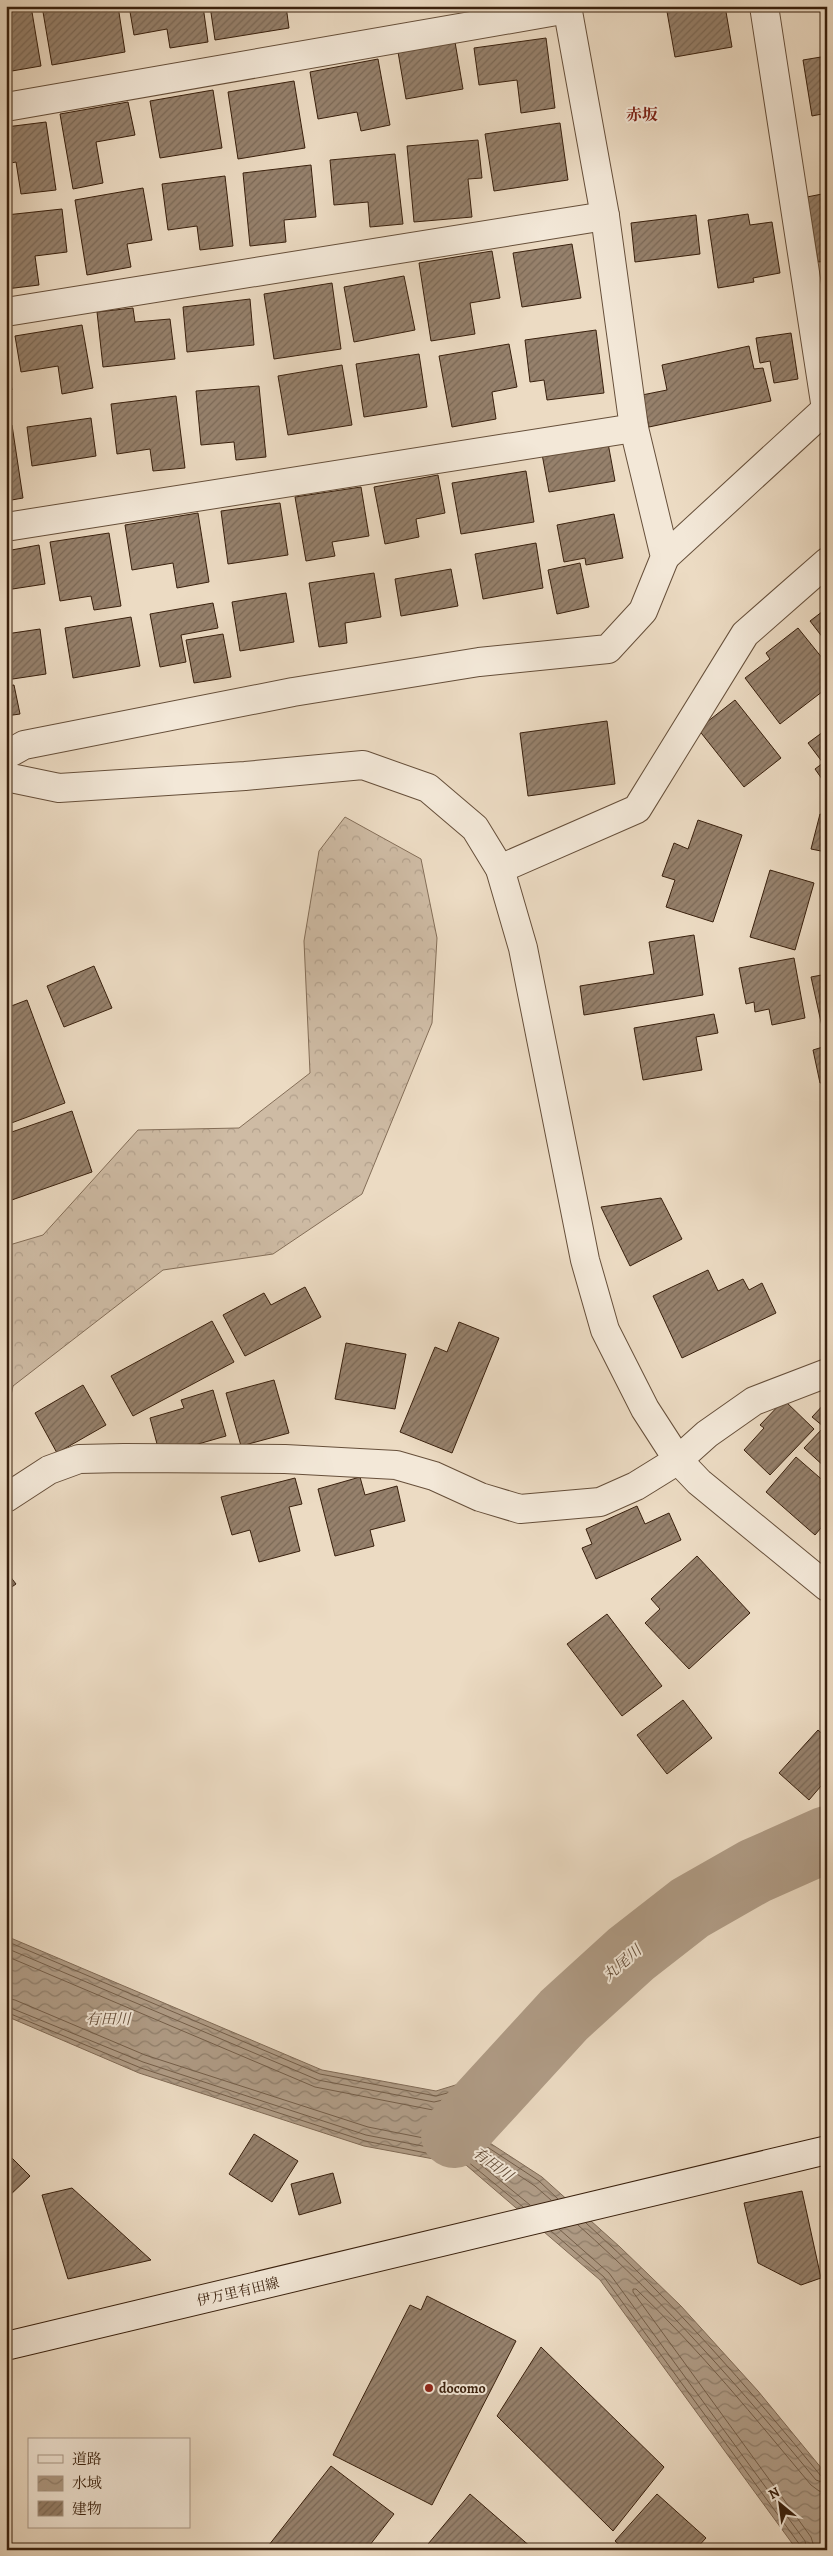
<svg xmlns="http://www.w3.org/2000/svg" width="833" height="2556" viewBox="0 0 833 2556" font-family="Alegreya,'Noto Serif JP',serif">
	<defs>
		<pattern id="forest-crowns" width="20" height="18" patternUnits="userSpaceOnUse" patternTransform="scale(1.25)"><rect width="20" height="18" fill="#cebba4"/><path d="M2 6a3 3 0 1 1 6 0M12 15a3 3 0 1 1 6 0" fill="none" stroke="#b2a08c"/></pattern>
		<pattern id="water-waves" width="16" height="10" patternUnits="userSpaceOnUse" patternTransform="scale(1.25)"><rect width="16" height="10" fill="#af9b85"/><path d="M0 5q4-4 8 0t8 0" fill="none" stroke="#8f7e6b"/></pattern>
		<pattern id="building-hatch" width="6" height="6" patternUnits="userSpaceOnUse" patternTransform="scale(1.25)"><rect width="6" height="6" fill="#96816c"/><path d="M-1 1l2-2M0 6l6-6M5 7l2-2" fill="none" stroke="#7b6957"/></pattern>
	</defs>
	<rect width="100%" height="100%" fill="#ecdbc3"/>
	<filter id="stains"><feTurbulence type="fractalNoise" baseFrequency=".004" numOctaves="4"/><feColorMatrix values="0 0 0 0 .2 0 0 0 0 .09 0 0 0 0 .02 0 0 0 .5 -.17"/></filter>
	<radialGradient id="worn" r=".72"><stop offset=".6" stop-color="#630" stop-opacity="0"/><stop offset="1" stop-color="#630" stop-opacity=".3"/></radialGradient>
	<!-- forest -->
	<polygon fill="url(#forest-crowns)" stroke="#846e58" points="345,817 421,859 437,938 432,1023 362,1194 273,1254 163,1270 13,1386 6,1419 6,1246 43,1235 138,1130 239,1128 310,1073 304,941 319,851"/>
	<!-- water -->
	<polygon fill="url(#water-waves)" stroke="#806a55" points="6,1936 322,2070 436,2091 475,2079 480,2112 473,2132 542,2177 620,2247 681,2306 758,2391 827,2475 827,2550 797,2550 600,2280 466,2165 364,2146 139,2073 6,2016"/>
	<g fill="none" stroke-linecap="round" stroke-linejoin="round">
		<!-- shore -->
		<g stroke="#745e49" stroke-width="1">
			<polyline points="6,1941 320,2074 436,2096 470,2087 475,2111 468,2130 469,2135 539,2181 558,2199"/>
			<path d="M6,1948L318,2080L434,2102L465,2095C473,2112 457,2125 464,2139L535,2186L551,2200"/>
			<path d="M6,1956L315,2087L433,2110L459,2104C463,2114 452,2127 456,2142L454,2144L368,2127L145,2055L15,2000L6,1998"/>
			<polyline points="6,2006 143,2062 366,2135 469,2155 530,2205"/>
			<polyline points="6,2012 141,2068 365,2141 467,2161 523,2207"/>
			<path d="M586,2223C672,2300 747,2386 821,2476L827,2478"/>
			<path d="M578,2225C667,2304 741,2389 816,2480L827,2484"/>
			<polyline points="559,2229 609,2273 805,2541 807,2550"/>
			<polyline points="551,2231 604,2277 800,2545 801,2550"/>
			<path d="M815,2550L811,2537L633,2292V2289H636C700,2350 755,2418 811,2485L819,2491L827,2492"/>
		</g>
		<!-- river -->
		<polyline stroke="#af9b85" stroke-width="66" points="454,2135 564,2015 631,1954 690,1908 755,1871 827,1839"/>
	</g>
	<!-- building -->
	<g fill="url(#building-hatch)" stroke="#39200d">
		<polygon points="6,6 31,6 41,66 6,72"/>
		<polygon points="42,6 118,6 125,52 52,65"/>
		<polygon points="129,6 203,6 208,42 170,48 167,29 134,35"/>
		<polygon points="210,6 286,6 289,28 215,40"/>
		<polygon points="666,6 725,6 732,47 675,57"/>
		<polygon points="546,38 555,108 521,113 517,80 479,85 474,48"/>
		<polygon points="455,42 463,89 406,99 398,52"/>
		<polygon points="827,56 827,113 812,116 803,60"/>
		<polygon points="378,59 390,125 361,131 357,112 318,119 310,72"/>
		<polygon points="294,81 305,148 238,159 228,92"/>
		<polygon points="213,90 222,148 160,158 150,101"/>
		<polygon points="128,102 135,135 96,142 103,183 73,189 60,114"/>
		<polygon points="46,122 56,190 21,194 16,162 6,164 6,127"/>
		<polygon points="560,123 568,180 494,191 485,134"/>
		<polygon points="478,140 482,178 468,179 472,217 414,222 407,146"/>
		<polygon points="395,154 403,224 370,227 368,202 334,205 330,160"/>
		<polygon points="311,165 316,217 284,220 286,242 250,246 243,173"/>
		<polygon points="225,176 233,246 200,250 197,226 168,230 162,184"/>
		<polygon points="143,188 152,240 127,244 131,267 87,275 75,200"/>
		<polygon points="827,193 827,261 818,262 807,197"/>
		<polygon points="62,209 67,252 35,256 39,285 6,289 6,215"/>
		<polygon points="748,214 750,225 772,222 780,273 753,278 754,282 718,288 708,220"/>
		<polygon points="696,215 700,254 635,262 631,223"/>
		<polygon points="572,244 581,298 522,307 513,253"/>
		<polygon points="492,251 500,298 470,303 475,334 431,341 419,263"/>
		<polygon points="404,276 415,330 354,342 344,287"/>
		<polygon points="332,283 341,349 274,359 264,294"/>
		<polygon points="250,299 254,345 187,352 183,307"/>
		<polygon points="133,308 135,322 170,319 175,359 103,367 97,312"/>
		<polygon points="82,325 93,388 62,394 58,366 21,372 15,336"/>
		<polygon points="596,330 604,393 547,400 544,380 530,382 525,340"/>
		<polygon points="791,333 798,379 774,383 770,361 760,363 756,338"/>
		<polygon points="509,344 517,387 492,392 496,419 452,427 439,356"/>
		<polygon points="749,346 754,369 763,368 771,401 649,427 642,395 667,390 662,365"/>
		<polygon points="419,354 427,407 364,417 356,364"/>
		<polygon points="6,355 12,390 6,391"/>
		<polygon points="342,365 352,425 288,435 278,376"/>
		<polygon points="259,386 266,457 236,460 234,442 201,445 196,391"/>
		<polygon points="176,396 185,468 153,471 150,449 117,454 111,404"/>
		<polygon points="91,418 96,456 32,466 27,427"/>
		<polygon points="12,425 23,498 6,501 6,426"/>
		<polygon points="608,443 615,481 549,492 542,454"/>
		<polygon points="526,471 534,522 461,534 452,483"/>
		<polygon points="438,475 445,513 416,519 419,537 385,544 374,487"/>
		<polygon points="361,487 369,536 332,542 335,556 306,561 295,497"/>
		<polygon points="280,503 288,555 228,564 221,511"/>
		<polygon points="198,513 209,582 177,588 173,563 132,570 125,525"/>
		<polygon points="614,514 623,558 586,565 585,558 564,562 557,525"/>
		<polygon points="109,533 121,606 94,610 91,596 60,601 50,542"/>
		<polygon points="536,543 543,588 483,599 475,554"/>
		<polygon points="39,545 45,584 6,590 6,551"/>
		<polygon points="580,563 589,607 557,614 548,570"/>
		<polygon points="451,569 458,606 401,616 395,579"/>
		<polygon points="374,573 381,617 345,623 347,643 319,647 309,583"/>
		<polygon points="286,593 294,642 240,651 232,602"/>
		<polygon points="213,603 218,628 181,635 186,662 160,667 150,614"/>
		<polygon points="827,608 827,643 810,621"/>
		<polygon points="131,617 140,666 73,678 65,628"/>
		<polygon points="798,628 827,664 827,688 780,724 745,678 770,659 766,653"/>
		<polygon points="40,629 46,674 6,680 6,634"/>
		<polygon points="223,634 231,677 194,683 186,640"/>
		<polygon points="14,685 20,714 6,716 6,686"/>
		<polygon points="735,700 781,758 744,787 698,729"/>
		<polygon points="607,721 615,784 528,796 520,733"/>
		<polygon points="827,729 827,775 822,779 815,769 823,763 808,743"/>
		<polygon points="820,814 827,816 827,862 823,861 826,852 811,849"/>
		<polygon points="698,820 742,835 713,922 666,907 675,880 662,876 674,843 688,849"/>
		<polygon points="770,870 814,883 795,950 750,937"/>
		<polygon points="694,935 703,995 584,1015 580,986 654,974 649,942"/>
		<polygon points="794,958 805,1018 772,1025 769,1009 755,1012 754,1002 746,1004 739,968"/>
		<polygon points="94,966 112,1008 64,1027 47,986"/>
		<polygon points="827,974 827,1030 823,1031 811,977"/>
		<polygon points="27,1000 65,1103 6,1125 6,1008"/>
		<polygon points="714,1014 718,1033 696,1037 702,1070 643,1080 634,1028"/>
		<polygon points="827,1036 827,1082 820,1083 813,1050 826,1046 823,1037"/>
		<polygon points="72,1111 92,1172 6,1202 6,1134"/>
		<polygon points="661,1198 682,1239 630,1266 601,1207"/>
		<polygon points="708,1270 718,1291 743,1279 749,1290 762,1283 776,1313 682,1358 653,1296"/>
		<polygon points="305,1287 321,1317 245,1356 223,1315 264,1293 271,1305"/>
		<polygon points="212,1321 234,1362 133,1416 111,1376"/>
		<polygon points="459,1322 499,1338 452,1453 400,1432 435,1347 447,1352"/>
		<polygon points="346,1343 406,1354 395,1409 335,1399"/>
		<polygon points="274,1380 289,1433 241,1446 226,1393"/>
		<polygon points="83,1385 106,1425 57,1453 35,1413"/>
		<polygon points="213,1390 226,1436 160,1455 150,1418 184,1408 181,1400"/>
		<polygon points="784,1400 814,1429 770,1475 744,1450 764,1428 760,1425"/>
		<polygon points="827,1401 827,1467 826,1468 804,1448 824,1427 812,1417"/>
		<polygon points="796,1457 827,1484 827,1521 815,1535 766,1492"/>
		<polygon points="360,1477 365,1495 397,1486 405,1521 370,1530 374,1546 335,1556 318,1489"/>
		<polygon points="295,1478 302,1504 289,1507 300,1551 259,1562 250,1530 232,1535 221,1497"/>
		<polygon points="637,1506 645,1524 669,1513 681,1540 596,1579 582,1548 592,1544 586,1529"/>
		<polygon points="697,1556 750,1613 689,1669 645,1623 660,1609 651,1599"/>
		<polygon points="6,1571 16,1584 6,1591"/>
		<polygon points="607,1614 662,1686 622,1716 567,1644"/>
		<polygon points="683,1700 712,1738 667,1774 637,1735"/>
		<polygon points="818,1730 827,1738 827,1779 809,1800 779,1773"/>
		<polygon points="254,2134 298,2161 272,2202 229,2174"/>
		<polygon points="6,2152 30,2176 6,2199"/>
		<polygon points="333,2173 341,2203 299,2215 291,2184"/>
		<polygon points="72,2188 151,2260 68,2279 42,2195"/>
		<polygon points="802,2191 821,2278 801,2285 758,2263 744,2203"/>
		<polygon points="427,2296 516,2341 432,2505 333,2455 410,2305 421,2310"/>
		<polygon points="541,2347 664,2467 613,2531 497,2416"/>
		<polygon points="331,2466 394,2514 366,2550 265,2550"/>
		<polygon points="470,2494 532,2548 530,2550 423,2550"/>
		<polygon points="657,2494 706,2538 695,2550 625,2550 615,2541"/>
	</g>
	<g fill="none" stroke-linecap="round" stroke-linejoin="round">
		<defs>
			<g id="minor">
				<polyline points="6,107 568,9"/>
				<polyline points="6,312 605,216"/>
				<polyline points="6,527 634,428"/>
				<polyline points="665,557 826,409 764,6"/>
				<polyline points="6,755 24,745 293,692 479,662 608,649 643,611 665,557 634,428 605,216 567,6"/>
				<polyline points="500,869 637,809 745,634 827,562"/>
				<polyline points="6,1498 49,1470 79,1459 124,1458 285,1459 396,1465 434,1476 480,1497 520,1509 600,1502 636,1486 678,1460 707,1434 754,1401 827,1373"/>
			</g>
			<polyline id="tertiary" points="6,777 59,788 245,776 363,765 428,788 475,828 500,869 523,948 585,1260 605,1330 645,1409 678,1460 699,1482 827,1587"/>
			<polyline id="secondary" points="6,2346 827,2150"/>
		</defs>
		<!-- minor casing -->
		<use href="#minor" stroke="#664f3a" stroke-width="30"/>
		<!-- tertiary casing -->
		<use href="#tertiary" stroke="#664f3a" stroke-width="30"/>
		<!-- secondary casing -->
		<use href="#secondary" stroke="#39200d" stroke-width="30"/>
		<!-- minor -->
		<use href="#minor" stroke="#f3e8d8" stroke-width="28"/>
		<!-- tertiary -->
		<use href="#tertiary" stroke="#f3e8d8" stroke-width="28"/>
		<!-- secondary -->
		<use href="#secondary" stroke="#f3e8d8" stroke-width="28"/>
	</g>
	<!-- markers -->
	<circle fill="#8f2418" stroke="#f3e8d8" stroke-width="2" cx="429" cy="2388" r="5"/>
	<g text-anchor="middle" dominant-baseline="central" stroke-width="4" stroke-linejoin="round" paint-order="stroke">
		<!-- street labels -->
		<g font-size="14" fill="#39200d" stroke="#f3e8d8">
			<text transform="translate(238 2292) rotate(-13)">伊万里有田線</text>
		</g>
		<!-- poi labels -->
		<g font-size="14" font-weight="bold" fill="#39200d" stroke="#f3e8d8" text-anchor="start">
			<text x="439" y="2388">docomo</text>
		</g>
		<!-- water labels -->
		<g font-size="15" font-style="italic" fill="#624b37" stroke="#f3e8d8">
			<text transform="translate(622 1963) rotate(-41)">丸尾川</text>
			<text x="108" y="2019">有田川</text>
			<text transform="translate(493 2164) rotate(37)">有田川</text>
		</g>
		<!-- quarter labels -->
		<g font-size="16" font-weight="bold" fill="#7a1f14" stroke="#f3e8d8">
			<text x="642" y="115">赤坂</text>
		</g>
	</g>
	<!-- margin -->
	<rect width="833" height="2556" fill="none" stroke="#ecdbc3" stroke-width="25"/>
	<rect x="8" y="8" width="818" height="2541" fill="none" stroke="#39200d" stroke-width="2.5"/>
	<rect x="12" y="12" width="808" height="2531" fill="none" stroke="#39200d"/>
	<!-- legend -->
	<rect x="28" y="2438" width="162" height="90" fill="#f3e8d8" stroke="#a99887"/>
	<rect x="38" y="2455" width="25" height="8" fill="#f3e8d8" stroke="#a99887"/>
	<text x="72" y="2464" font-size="15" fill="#39200d">道路</text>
	<rect x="38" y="2476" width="25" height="15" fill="url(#water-waves)" stroke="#a99887"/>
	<text x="72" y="2488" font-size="15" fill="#39200d">水域</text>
	<rect x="38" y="2501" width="25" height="15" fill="url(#building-hatch)" stroke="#a99887"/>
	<text x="72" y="2514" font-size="15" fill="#39200d">建物</text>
	<!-- north arrow -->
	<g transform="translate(780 2504) rotate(331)" stroke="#f3e8d8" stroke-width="4" paint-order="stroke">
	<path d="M0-4L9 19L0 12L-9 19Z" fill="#39200d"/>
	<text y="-8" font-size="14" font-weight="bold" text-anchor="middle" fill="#39200d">N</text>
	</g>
	<rect width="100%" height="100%" filter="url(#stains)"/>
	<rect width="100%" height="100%" fill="url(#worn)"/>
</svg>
